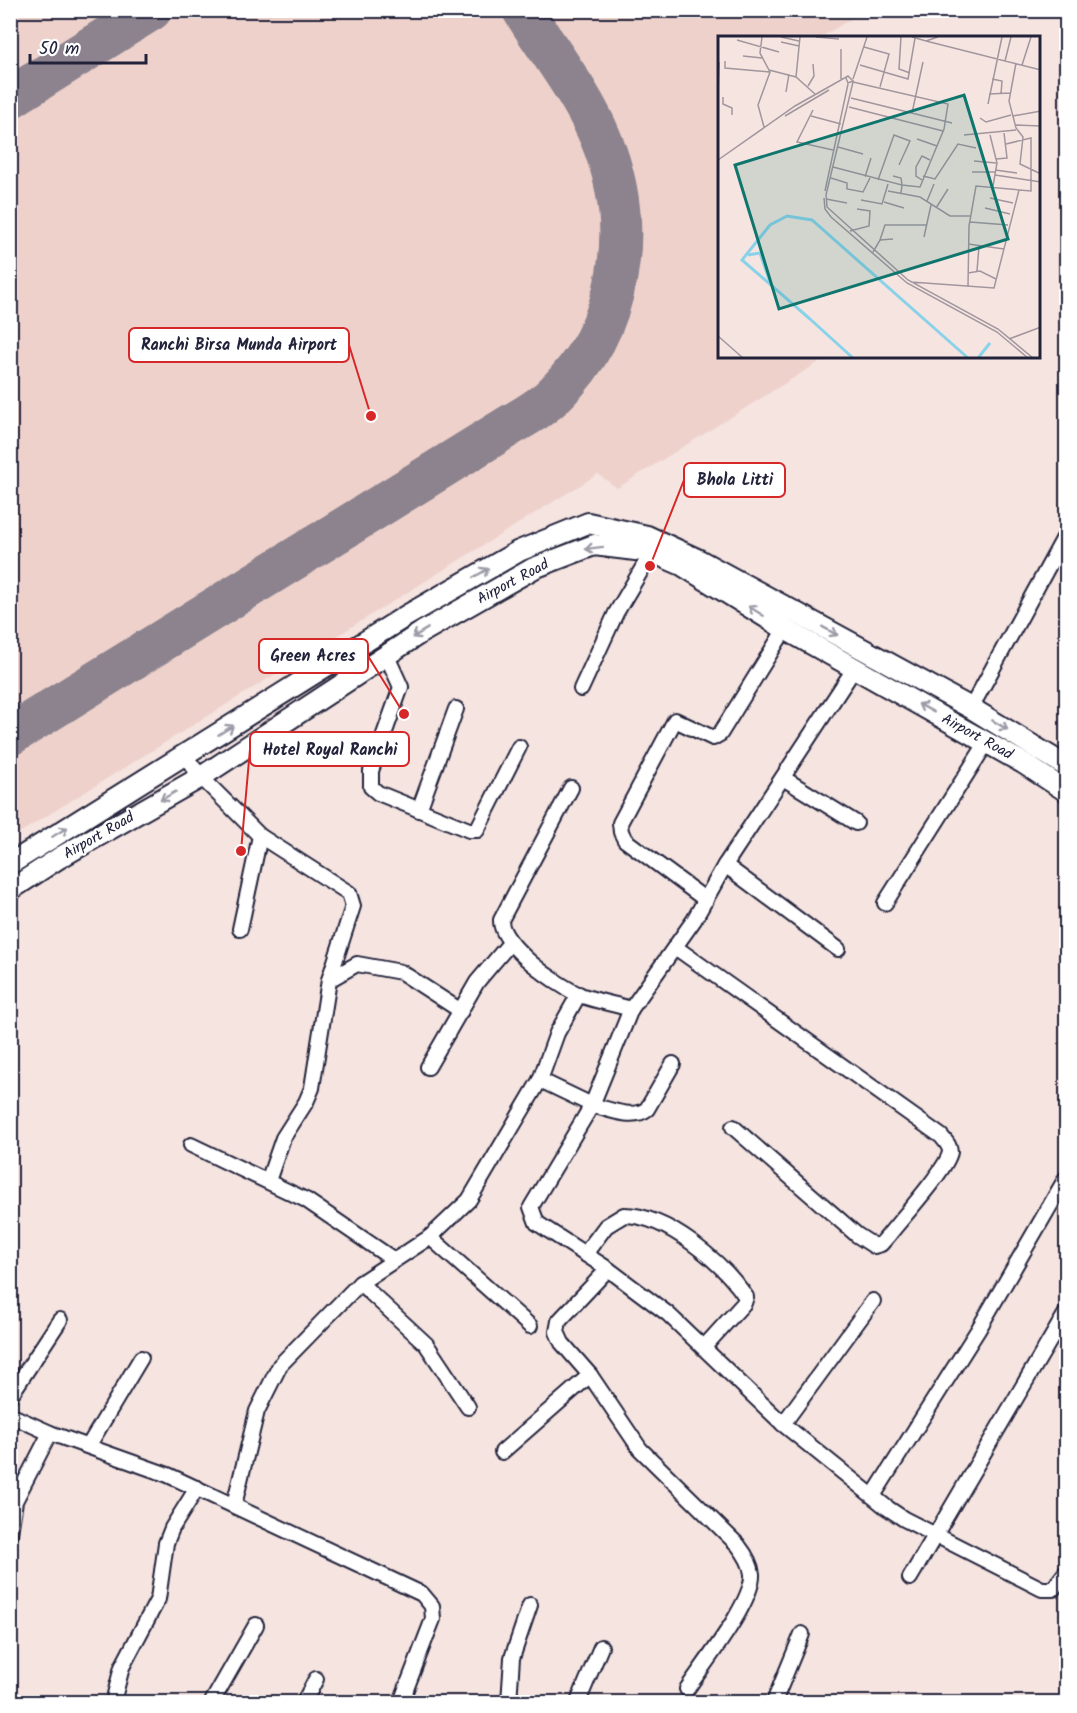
<svg xmlns="http://www.w3.org/2000/svg" width="1077" height="1713" viewBox="0 0 1077 1713" font-family="Kalam,sans-serif">
	<rect width="100%" height="100%" fill="#f5e4e0"/>
	<filter id="ink" filterUnits="userSpaceOnUse"><feTurbulence type="fractalNoise" baseFrequency=".0167" numOctaves="2"/><feDisplacementMap in="SourceGraphic" scale="12" xChannelSelector="R" yChannelSelector="G"/><feConvolveMatrix kernelMatrix="1 2 1 2 8 2 1 2 1" color-interpolation-filters="sRGB"/></filter>
	<g filter="url(#ink)">
		<!-- built -->
		<polygon fill="#eed1cb" points="11,10 864,11 821,37 720,38 720,357 827,357 617,488 598,474 11,838"/>
		<g fill="none" stroke-linecap="round" stroke-linejoin="round">
			<!-- taxiway -->
			<g stroke="#8c838e" stroke-width="42">
				<polyline points="10,98 151,10"/>
				<path d="M10,735L509,426C524,417 541,408 554,395C623,328 637,226 601,139C582,93 549,52 523,10"/>
			</g>
			<defs>
				<g id="street">
					<polyline points="386,654 401,687 371,771 371,787 378,793 469,830 477,830 519,747"/>
					<polyline points="581,689 616,613 652,552"/>
					<polyline points="971,708 1066,534"/>
					<polyline points="185,756 201,777 260,836 240,929"/>
					<polyline points="783,778 856,823"/>
					<path d="M571,788L501,920C500,945 558,986 580,995C596,1001 614,1004 631,1009"/>
					<polyline points="419,810 456,709"/>
					<polyline points="260,836 349,893 353,906 329,980 312,1088 306,1102 283,1138 268,1181"/>
					<polyline points="725,865 838,949"/>
					<polyline points="706,900 625,840 621,832 620,823 675,720 713,738 720,734 785,629"/>
					<polyline points="885,903 987,742"/>
					<path d="M675,947L941,1136C945,1141 950,1145 950,1152C948,1168 900,1220 888,1236L881,1244L874,1246L857,1235L733,1127"/>
					<polyline points="329,980 357,964 401,972 461,1011"/>
					<path d="M673,1064L647,1109C633,1120 608,1109 592,1105L531,1207L537,1223L608,1269L668,1314L783,1424L886,1507L904,1519L1042,1589H1053L1066,1572"/>
					<polyline points="428,1067 477,982 510,943"/>
					<polyline points="540,1080 592,1105 631,1009 694,920 725,865 854,669"/>
					<polyline points="191,1145 306,1200 394,1260"/>
					<polyline points="430,1237 530,1326"/>
					<path d="M585,1254L606,1226L624,1215C667,1215 723,1263 746,1297L744,1303L704,1347"/>
					<path d="M608,1269L559,1321L557,1332L562,1343L590,1375L640,1449L738,1545C745,1554 751,1563 752,1574C754,1601 703,1665 687,1689"/>
					<polyline points="360,1283 426,1344 468,1407"/>
					<polyline points="10,1396 60,1320"/>
					<polyline points="10,1415 50,1433 168,1475 422,1594 432,1606 433,1619 401,1702"/>
					<polyline points="783,1424 873,1301"/>
					<polyline points="89,1445 141,1358"/>
					<polyline points="502,1452 590,1375"/>
					<polyline points="873,1496 978,1330 1066,1178"/>
					<polyline points="234,1505 257,1411 280,1365 360,1283 430,1237 469,1200 540,1080 557,1033 579,994"/>
					<polyline points="10,1533 15,1501 50,1433"/>
					<polyline points="910,1578 1066,1313"/>
					<polyline points="10,1702 12,1702"/>
					<polyline points="113,1702 122,1667 158,1599 166,1543 172,1528 197,1488"/>
					<polyline points="212,1702 256,1625"/>
					<polyline points="304,1702 316,1679"/>
					<polyline points="509,1702 512,1658 530,1605"/>
					<polyline points="578,1702 601,1647"/>
					<polyline points="774,1702 802,1634"/>
				</g>
				<g id="secondary">
					<polyline points="10,864 406,616 519,551 588,523 647,536 699,560 971,708 1066,766"/>
					<polyline points="10,890 59,858 201,777 422,632 534,568 594,545 652,552 682,565 785,629 1023,763 1066,791"/>
				</g>
			</defs>
			<!-- street casing -->
			<use href="#street" stroke="#22223b" stroke-width="18"/>
			<!-- secondary casing -->
			<use href="#secondary" stroke="#22223b" stroke-width="24"/>
			<!-- street -->
			<use href="#street" stroke="#fff" stroke-width="14"/>
			<!-- secondary -->
			<use href="#secondary" stroke="#fff" stroke-width="20"/>
		</g>
		<!-- one-way arrows -->
		<defs><path id="oneway-shaft" d="M-6 0H5M1.5-3L5.5 0L1.5 3" fill="none" stroke-width="1.6" stroke-linecap="round" stroke-linejoin="round" transform="scale(1.5)"/></defs>
		<g stroke="#9c9ca7">
			<use href="#oneway-shaft" transform="translate(594 548) rotate(173)"/>
			<use href="#oneway-shaft" transform="translate(481 573) rotate(-30)"/>
			<use href="#oneway-shaft" transform="translate(756 611) rotate(-148)"/>
			<use href="#oneway-shaft" transform="translate(830 631) rotate(29)"/>
			<use href="#oneway-shaft" transform="translate(420 633) rotate(149)"/>
			<use href="#oneway-shaft" transform="translate(926 708) rotate(-151)"/>
			<use href="#oneway-shaft" transform="translate(1000 725) rotate(31)"/>
			<use href="#oneway-shaft" transform="translate(226 730) rotate(-32)"/>
			<use href="#oneway-shaft" transform="translate(168 796) rotate(150)"/>
			<use href="#oneway-shaft" transform="translate(60 832) rotate(-32)"/>
		</g>
	</g>
	<g text-anchor="middle" dominant-baseline="central" stroke-width="4.5" stroke-linejoin="round" paint-order="stroke">
		<!-- street labels -->
		<g font-size="15" fill="#22223b" stroke="#fff">
			<text transform="translate(513 582) rotate(-28)">Airport Road</text>
			<text transform="translate(977 737) rotate(29)">Airport Road</text>
			<text transform="translate(99 836) rotate(-30)">Airport Road</text>
		</g>
	</g>
	<!-- overview -->
	<g transform="translate(718 36)">
		<rect width="322" height="322" fill="#f5e4e0"/>
		<path fill="none" stroke="#89d2ea" stroke-width="3" d="M30,219L42,217L53,249M92,283L24,224L52,189L69,180L94,184L250,322M92,283L135,322M260,322L272,307"/>
		<path fill="none" stroke="#a1969e" stroke-width="1.5" d="M44,1L42,17L52,36L40,69L46,91M63,1L81,5M98,1L121,3M183,1L181,33L192,37M194,1L208,5L220,1M19,4L61,16M208,5L323,34M63,6L81,10M146,11L171,18L162,51M123,13V43M25,20L44,22M7,25V32L52,36M287,25L293,1M298,27L291,65L298,92L305,101L302,128L323,138M142,29L190,43L197,2M304,29L313,1M51,34L78,41L97,58M78,41L82,1M135,43L149,1M274,43L284,45L283,58M135,46L108,159L109,171L190,244L280,293L315,322M135,46L230,68L226,93L202,151L184,149L183,142L175,140M90,50L96,40L95,28M0,56L1,26M68,56L71,38M271,58L292,57M5,61V68L14,72V79M133,62L234,87M270,68L284,1M131,71L225,95M95,74L79,106L115,114M194,77L205,26M67,80L111,54M93,80L123,88M295,80L323,75M262,82L268,86L293,79M297,89L323,90M246,99L298,94M272,99L279,127L275,150M199,103L219,110M120,111L145,118M278,123L289,122L286,97M0,124L77,70L130,40L135,45L130,47L128,42M256,125L278,127M115,131L184,149L183,157M277,134L299,137M254,136H277M277,139L323,146M205,140L217,143L240,108L258,112M147,141L153,122M113,142L129,147V153L145,156L152,142M160,144L176,99L192,105L181,129M204,144L198,140V131L204,120L212,124M107,155L130,48M170,155L202,161L232,180H252M106,162L107,173L113,181L189,247L279,296L310,322M272,162L295,167M108,163L129,167M143,164L164,168L170,148M209,165L216,148M166,166L186,172M218,172L230,153M267,172L292,178M252,186L290,189M132,195L151,190L152,175L139,173M206,201L213,169M162,204L167,189H208M250,208L286,213M155,216L162,204L175,203M259,235L261,210M250,237L262,235L278,243M193,246L276,252L301,154M250,250L251,190L258,150L313,155V102L288,108M0,300L25,322M291,303L323,291"/>
		<path fill="#0f766e" fill-opacity="0.15" stroke="#0f766e" stroke-width="3" d="M246,59L290,203L61,273L17,129Z"/>
		<rect width="322" height="322" fill="none" stroke="#22223b" stroke-width="3"/>
	</g>
	<!-- callouts -->
	<path fill="none" stroke="#d62828" stroke-width="2" d="M371 416L349 345M650 566L684 480M404 714L368 656M241 851L250 749"/>
	<g fill="#d62828" stroke="#fff" stroke-width="2">
		<circle cx="371" cy="416" r="6"/>
		<circle cx="650" cy="566" r="6"/>
		<circle cx="404" cy="714" r="6"/>
		<circle cx="241" cy="851" r="6"/>
	</g>
	<g fill="#fff" stroke="#d62828" stroke-width="2">
		<rect x="129" y="328" width="220" height="34" rx="6"/>
		<rect x="684" y="463" width="101" height="34" rx="6"/>
		<rect x="259" y="639" width="109" height="34" rx="6"/>
		<rect x="250" y="732" width="159" height="34" rx="6"/>
	</g>
	<g font-size="16" text-anchor="middle" font-weight="bold" fill="#22223b">
		<text x="239" y="350">Ranchi Birsa Munda Airport</text>
		<text x="735" y="485">Bhola Litti</text>
		<text x="313" y="661">Green Acres</text>
		<text x="330" y="755">Hotel Royal Ranchi</text>
	</g>
	<!-- margin -->
	<rect width="1077" height="1713" fill="none" stroke="#fff" stroke-width="36"/>
	<rect x="18" y="18" width="1041" height="1677" fill="none" stroke="#22223b" stroke-width="2" filter="url(#ink)"/>
	<!-- scale -->
	<path d="M30 54v9h116v-9" fill="none" stroke="#22223b" stroke-width="3"/>
	<text x="39" y="54" font-size="18" fill="#22223b" stroke="#ffffff" stroke-width="4.5" paint-order="stroke">50 m</text>
</svg>
